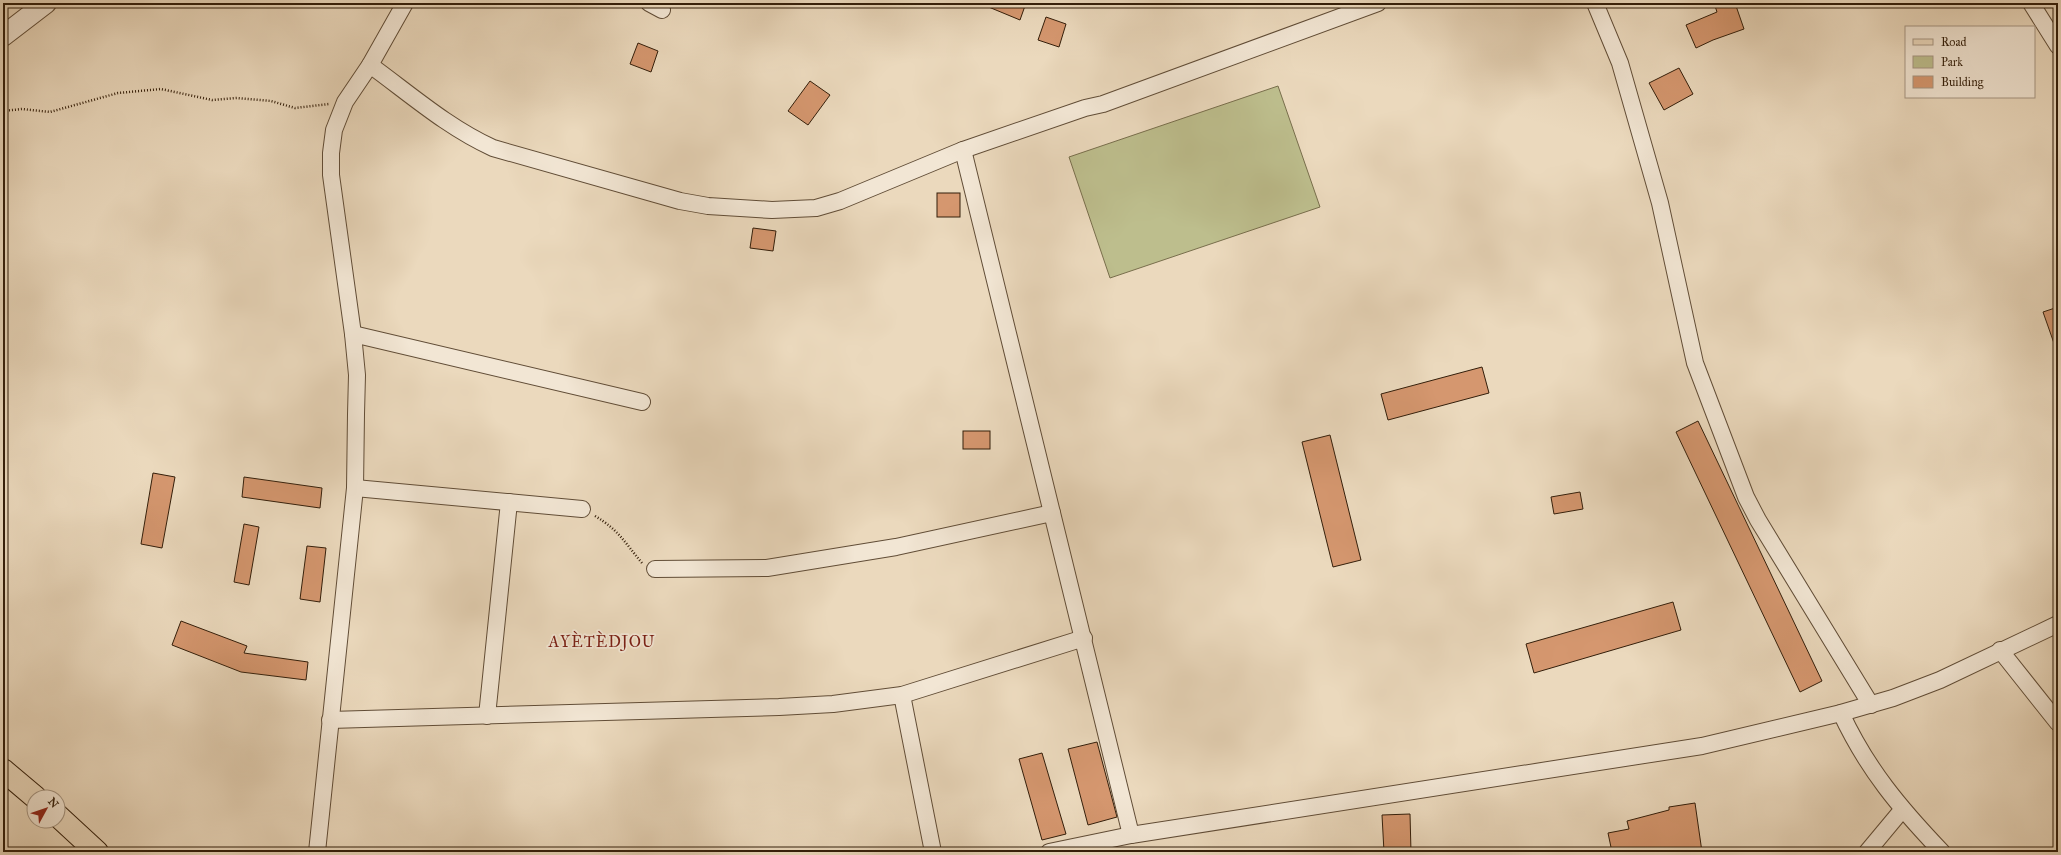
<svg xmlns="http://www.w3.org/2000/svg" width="2061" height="855" viewBox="0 0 2061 855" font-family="'IM FELL Great Primer',serif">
	<rect width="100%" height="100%" fill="#ebd9bd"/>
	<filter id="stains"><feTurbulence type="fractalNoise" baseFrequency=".005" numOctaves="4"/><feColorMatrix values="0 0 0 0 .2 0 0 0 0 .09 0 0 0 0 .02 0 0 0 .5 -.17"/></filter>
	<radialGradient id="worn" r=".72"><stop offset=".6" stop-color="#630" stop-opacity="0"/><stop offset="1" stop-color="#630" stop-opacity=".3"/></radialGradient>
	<!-- green -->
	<polygon fill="#bdbe8d" stroke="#786e4c" points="1278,86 1320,207 1110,278 1069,157"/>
	<!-- building -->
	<g fill="#d5976f" stroke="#331e0a">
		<polygon points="979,3 1026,3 1020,20"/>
		<polygon points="1724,3 1735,3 1744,29 1713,40 1696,48 1686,25 1717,12 1715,6"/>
		<polygon points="1046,17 1066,24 1059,47 1038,40"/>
		<polygon points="638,43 658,51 651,72 630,64"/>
		<polygon points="1679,68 1693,94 1664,110 1649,83"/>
		<polygon points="810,81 830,95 808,125 788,111"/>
		<rect x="937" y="193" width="23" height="24"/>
		<polygon points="753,228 776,231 773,251 750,248"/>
		<polygon points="2058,307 2058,349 2056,349 2043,312"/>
		<polygon points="1482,367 1489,393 1388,420 1381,394"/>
		<polygon points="1698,421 1822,681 1800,692 1676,432"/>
		<rect x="963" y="431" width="27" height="18"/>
		<polygon points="1330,435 1361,560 1333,567 1302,442"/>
		<polygon points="153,473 175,477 162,548 141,544"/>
		<polygon points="244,477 322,488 320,508 242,497"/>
		<polygon points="1580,492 1583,509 1554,514 1551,497"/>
		<polygon points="244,524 259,527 249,585 234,582"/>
		<polygon points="307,546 326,548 320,602 300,599"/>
		<polygon points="1673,602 1681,630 1534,673 1526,644"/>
		<polygon points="181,621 247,646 244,653 308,662 306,680 241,672 172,645"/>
		<polygon points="1097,742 1117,817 1088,825 1068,749"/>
		<polygon points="1042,753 1066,834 1042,840 1019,759"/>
		<polygon points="1695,803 1702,852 1612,852 1608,833 1629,829 1627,821 1669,810 1669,807"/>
		<polygon points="1410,814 1411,852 1384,852 1382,815"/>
	</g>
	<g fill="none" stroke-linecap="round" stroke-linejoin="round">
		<defs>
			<g id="minor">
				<polyline points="649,3 662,10"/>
				<polyline points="1595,3 1620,63 1660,203 1695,363 1746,497 1758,520 1871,705"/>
				<polyline points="2031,3 2058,46"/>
				<path d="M370,65C410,94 447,127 493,148L680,201L708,206L772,210L816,208L840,201L963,150L1085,108L1103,104L1378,3"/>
				<polyline points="963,150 1131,835"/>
				<polyline points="353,334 642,402"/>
				<polyline points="355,488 582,509"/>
				<polyline points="655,569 767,568 896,547 1052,513"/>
				<polyline points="2000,650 2058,723"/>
				<polyline points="902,695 933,852"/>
				<path d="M1841,713C1867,769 1900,808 1942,852"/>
				<polyline points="487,716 509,502"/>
				<polyline points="330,720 779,707 833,704 902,695 1084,638"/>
				<polyline points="317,852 355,488 356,414 357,375 353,334 331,175 331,153 334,130 345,102 370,65 405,3"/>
				<polyline points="1049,852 1131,835 1702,746 1841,713 1893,698 1940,680 2058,624"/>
				<polyline points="1867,852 1902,810"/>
			</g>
			<polyline id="tertiary" points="3,36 46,3"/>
			<g id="primary">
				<polyline points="3,770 35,797"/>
				<polyline points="58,816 97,852"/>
			</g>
		</defs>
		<!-- minor casing -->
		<use href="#minor" stroke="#614d37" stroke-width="18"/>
		<!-- tertiary casing -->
		<use href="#tertiary" stroke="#614d37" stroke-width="22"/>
		<!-- primary casing -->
		<use href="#primary" stroke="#331e0a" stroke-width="24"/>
		<!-- path -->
		<g stroke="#331e0a" stroke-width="2.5" stroke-dasharray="1 2" stroke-linecap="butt">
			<polyline points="3,111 22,109 50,112 118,93 161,89 212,100 237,98 271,101 295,108 329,104"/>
			<path d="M595,516C619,530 625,543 642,563"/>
		</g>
		<!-- minor -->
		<use href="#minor" stroke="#f2e6d4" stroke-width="16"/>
		<!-- tertiary -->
		<use href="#tertiary" stroke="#f2e6d4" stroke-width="20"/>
		<!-- primary -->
		<use href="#primary" stroke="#ebd9bd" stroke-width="22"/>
	</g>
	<g text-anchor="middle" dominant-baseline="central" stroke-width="3.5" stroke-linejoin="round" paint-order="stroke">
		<!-- quarter labels -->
		<g font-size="16" letter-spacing="1" fill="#7a1f14" stroke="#f2e6d4">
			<text x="602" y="641">AYÈTÈDJOU</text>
		</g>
	</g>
	<!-- margin -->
	<rect width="2061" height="855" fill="none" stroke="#ebd9bd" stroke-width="16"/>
	<rect x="4" y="4" width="2053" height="847" fill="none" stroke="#331e0a" stroke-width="2"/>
	<rect x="8" y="8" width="2045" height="839" fill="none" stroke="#331e0a"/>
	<!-- legend -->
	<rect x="1905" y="26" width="130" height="72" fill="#f2e6d4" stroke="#a69683"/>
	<rect x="1913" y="39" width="20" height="6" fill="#ebd9bd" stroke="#a69683"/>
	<text x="1941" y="46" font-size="12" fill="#331e0a">Road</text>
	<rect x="1913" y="56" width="20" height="12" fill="#bdbe8d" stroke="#a69683"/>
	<text x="1941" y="66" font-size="12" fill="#331e0a">Park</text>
	<rect x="1913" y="76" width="20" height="12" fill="#d5976f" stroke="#a69683"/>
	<text x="1941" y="86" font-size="12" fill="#331e0a">Building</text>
	<!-- north arrow -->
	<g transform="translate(46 809) rotate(50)"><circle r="19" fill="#f2e6d4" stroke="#a69683"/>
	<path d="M0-3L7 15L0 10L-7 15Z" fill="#8f2418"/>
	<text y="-6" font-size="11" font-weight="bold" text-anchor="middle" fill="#331e0a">N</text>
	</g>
	<rect width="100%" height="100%" filter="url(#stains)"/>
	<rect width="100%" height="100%" fill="url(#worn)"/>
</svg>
